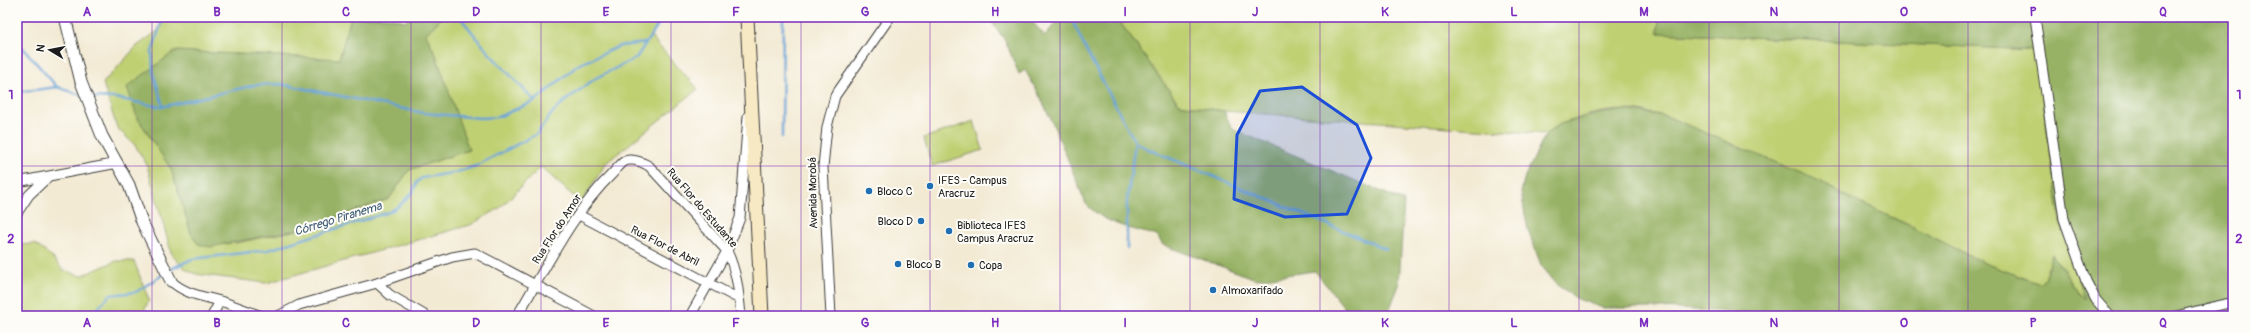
<svg xmlns="http://www.w3.org/2000/svg" width="2250" height="333" viewBox="0 0 2250 333" font-family="Pangolin,sans-serif">
	<rect width="100%" height="100%" fill="#fdfcf7"/>
	<filter id="ink" filterUnits="userSpaceOnUse"><feTurbulence type="fractalNoise" baseFrequency=".025" numOctaves="2"/><feDisplacementMap in="SourceGraphic" scale="8" xChannelSelector="R" yChannelSelector="G"/><feConvolveMatrix kernelMatrix="1 2 1 2 8 2 1 2 1" color-interpolation-filters="sRGB"/></filter>
	<filter id="wash" filterUnits="userSpaceOnUse"><feTurbulence type="fractalNoise" baseFrequency=".012" numOctaves="4" result="noise"/><feDisplacementMap in="SourceGraphic" scale="16" xChannelSelector="R" yChannelSelector="G"/><feGaussianBlur stdDeviation="0.9" result="paint"/><feColorMatrix in="noise" values="0 0 0 0 0 0 0 0 0 0 0 0 0 0 0 0 0 1.4 0 .05"/><feComposite in="paint" operator="in"/></filter>
	<g filter="url(#wash)">
		<rect width="100%" height="100%" fill="#f3ead4"/>
		<!-- green -->
		<g fill="#bfd073" stroke="#6e7648">
			<path d="M164,17H351L339,59L175,51L137,117L171,169L191,233L236,243L302,229L389,199L409,170L468,150L436,55L426,34L442,17H662L650,36L698,89L606,163L581,203L541,167L500,208L470,225L266,283L196,274C184,269 178,264 171,252L147,165L134,144L117,128L103,83L137,46L159,30Z"/>
			<path d="M1116,17H1659V33L2036,50L2060,220L2086,300L2079,293L2059,263L2048,265L2044,279L2040,284L1984,263L1913,227L1666,116C1653,114 1639,110 1626,110C1599,110 1567,119 1546,134L1224,111L1179,104Z"/>
			<polygon points="974,121 983,150 932,166 924,138"/>
			<polygon points="35,244 51,256 63,270 81,276 116,261 134,261 149,300 142,315 17,316 17,245"/>
		</g>
		<!-- forest -->
		<g fill="#97b265" stroke="#5a6740">
			<polygon points="351,17 388,17 406,21 409,17 442,17 426,34 436,55 469,150 409,170 389,199 302,229 210,247 198,244 191,233 171,169 137,117 127,87 175,51 339,59"/>
			<path d="M988,17H1028L1045,36L1060,17H1116L1179,104L1224,111L1232,129L1404,201L1399,285L1387,316H1351L1315,271L1256,279L1163,245L1157,236C1131,228 1106,225 1086,204C1067,159 1051,112 1025,70L1019,74L1005,40Z"/>
			<polygon points="1659,17 2233,17 2233,316 1764,316 1745,313 1663,308 1603,308 1578,299 1557,285 1541,265 1528,230 1521,193 1525,176 1546,134 1560,124 1597,114 1626,110 1666,116 1815,179 1855,201 1913,227 1984,263 2040,284 2044,279 2052,254 2079,293 2085,299 2060,220 2036,50 1658,33"/>
		</g>
		<g fill="none" stroke-linecap="round" stroke-linejoin="round">
			<!-- stream -->
			<g stroke="#65a1d6" stroke-width="2.5">
				<polyline points="163,17 152,52 153,71 163,107"/>
				<polyline points="460,17 489,53 535,101"/>
				<polyline points="1071,17 1085,48 1135,142 1148,149 1386,249"/>
				<polyline points="17,41 57,87"/>
				<polyline points="17,92 58,87 83,96"/>
				<polyline points="90,97 115,98 161,107 255,85 281,84 424,113 480,118 498,117 535,101 578,65 620,46 646,43"/>
				<polyline points="782,137 783,17"/>
				<polyline points="1127,248 1127,201 1135,142"/>
				<polyline points="169,270 192,259 268,250 389,212 399,206 413,192 417,182 422,178 457,172 476,166 537,134 553,112 565,101 596,78 636,58 663,17"/>
				<polyline points="91,316 110,295 136,292 164,274"/>
			</g>
		</g>
	</g>
	<g filter="url(#ink)">
		<g fill="none" stroke-linecap="round" stroke-linejoin="round">
			<defs>
				<g id="minor">
					<polyline points="2035,17 2064,219 2086,281 2096,300 2110,316"/>
					<polyline points="17,182 118,163"/>
					<polyline points="17,213 29,195 47,178"/>
					<polyline points="579,215 739,299"/>
					<path d="M171,281C185,294 202,296 220,301C234,305 247,311 261,316"/>
					<polyline points="377,283 390,295 426,316"/>
					<polyline points="212,316 220,301"/>
					<polyline points="278,316 299,305 377,283 452,257 475,253 594,316"/>
					<path d="M517,316C546,268 572,213 612,174C616,170 621,163 625,161C633,158 642,162 649,166L727,251C737,272 739,293 741,316"/>
					<polyline points="690,316 727,251 740,218 748,116"/>
					<polyline points="831,316 823,167 827,127 835,96 890,17"/>
					<polyline points="2176,316 2233,302"/>
				</g>
				<polyline id="tertiary" points="65,17 81,82 102,136 129,185 142,222 171,281"/>
				<polyline id="secondary" points="747,17 762,316"/>
			</defs>
			<!-- minor casing -->
			<use href="#minor" stroke="#3c3b38" stroke-width="11"/>
			<!-- tertiary casing -->
			<use href="#tertiary" stroke="#3c3b38" stroke-width="13"/>
			<!-- secondary casing -->
			<use href="#secondary" stroke="#3c3b38" stroke-width="15"/>
			<!-- minor -->
			<use href="#minor" stroke="#fff" stroke-width="9"/>
			<!-- tertiary -->
			<use href="#tertiary" stroke="#fff" stroke-width="11"/>
			<!-- secondary -->
			<use href="#secondary" stroke="#f7e9c3" stroke-width="13"/>
		</g>
	</g>
	<!-- marked area -->
	<path fill="#1d4ed8" fill-opacity="0.2" stroke="#1d4ed8" stroke-width="3" stroke-linejoin="round" d="M1302,87L1357,125L1371,158L1347,214L1285,217L1234,199L1237,135L1260,91Z"/>
	<!-- grid -->
	<path fill="none" stroke="#7b2cbf" stroke-width="1" stroke-opacity="0.55" d="M152,17V316M282,17V316M411,17V316M541,17V316M671,17V316M801,17V316M930,17V316M1060,17V316M1190,17V316M1320,17V316M1449,17V316M1579,17V316M1709,17V316M1839,17V316M1968,17V316M2098,17V316M17,166H2233"/>
	<!-- markers -->
	<g fill="#1f6fb2" stroke="#fdfcf7" stroke-width="1.5">
		<circle cx="930" cy="186" r="4"/>
		<circle cx="869" cy="191" r="4"/>
		<circle cx="921" cy="221" r="4"/>
		<circle cx="949" cy="231" r="4"/>
		<circle cx="898" cy="264" r="4"/>
		<circle cx="971" cy="265" r="4"/>
		<circle cx="1213" cy="290" r="4"/>
	</g>
	<g text-anchor="middle" dominant-baseline="central" stroke-width="4" stroke-linejoin="round" paint-order="stroke">
		<!-- poi labels -->
		<g font-size="11" fill="#1c1c1c" stroke="#fdfcf7" text-anchor="start">
			<text x="938" y="180">IFES - Campus<tspan x="938" dy="13">Aracruz</tspan></text>
			<text x="877" y="191">Bloco C</text>
			<text x="913" y="221" text-anchor="end">Bloco D</text>
			<text x="957" y="225">Biblioteca IFES<tspan x="957" dy="13">Campus Aracruz</tspan></text>
			<text x="906" y="264">Bloco B</text>
			<text x="979" y="265">Copa</text>
			<text x="1221" y="290">Almoxarifado</text>
		</g>
		<!-- street labels -->
		<g font-size="11" fill="#1c1c1c" stroke="#fdfcf7">
			<text transform="translate(813 193) rotate(-91)">Avenida Morobá</text>
			<text transform="translate(702 208) rotate(49)">Rua Flor do Estudante</text>
			<text transform="translate(557 229) rotate(-57)">Rua Flor do Amor</text>
			<text transform="translate(665 246) rotate(27)">Rua Flor de Abril</text>
		</g>
		<!-- water labels -->
		<g font-size="12" font-style="italic" fill="#405e79" stroke="#fdfcf7">
			<text transform="translate(338 219) rotate(-17)">Córrego Piranema</text>
		</g>
	</g>
	<!-- margin -->
	<rect width="2250" height="333" fill="none" stroke="#fdfcf7" stroke-width="44"/>
	<!-- north arrow -->
	<g transform="translate(50 50) rotate(280)" stroke="#fdfcf7" stroke-width="3" paint-order="stroke">
	<path d="M0-3L7 15L0 10L-7 15Z" fill="#1c1c1c"/>
	<text y="-6" font-size="11" font-weight="bold" text-anchor="middle" fill="#1c1c1c">N</text>
	</g>
	<rect x="22" y="22" width="2206" height="289" fill="none" stroke="#7b2cbf" stroke-width="1.5"/>
	<g font-size="13" text-anchor="middle" font-weight="bold" fill="#7b2cbf">
		<text x="87" y="16">A</text>
		<text x="217" y="16">B</text>
		<text x="346" y="16">C</text>
		<text x="476" y="16">D</text>
		<text x="606" y="16">E</text>
		<text x="736" y="16">F</text>
		<text x="865" y="16">G</text>
		<text x="995" y="16">H</text>
		<text x="1125" y="16">I</text>
		<text x="1255" y="16">J</text>
		<text x="1385" y="16">K</text>
		<text x="1514" y="16">L</text>
		<text x="1644" y="16">M</text>
		<text x="1774" y="16">N</text>
		<text x="1904" y="16">O</text>
		<text x="2033" y="16">P</text>
		<text x="2163" y="16">Q</text>
		<text x="11" y="99">1</text>
		<text x="2239" y="99">1</text>
		<text x="11" y="243">2</text>
		<text x="2239" y="243">2</text>
		<text x="87" y="327">A</text>
		<text x="217" y="327">B</text>
		<text x="346" y="327">C</text>
		<text x="476" y="327">D</text>
		<text x="606" y="327">E</text>
		<text x="736" y="327">F</text>
		<text x="865" y="327">G</text>
		<text x="995" y="327">H</text>
		<text x="1125" y="327">I</text>
		<text x="1255" y="327">J</text>
		<text x="1385" y="327">K</text>
		<text x="1514" y="327">L</text>
		<text x="1644" y="327">M</text>
		<text x="1774" y="327">N</text>
		<text x="1904" y="327">O</text>
		<text x="2033" y="327">P</text>
		<text x="2163" y="327">Q</text>
	</g>
</svg>
